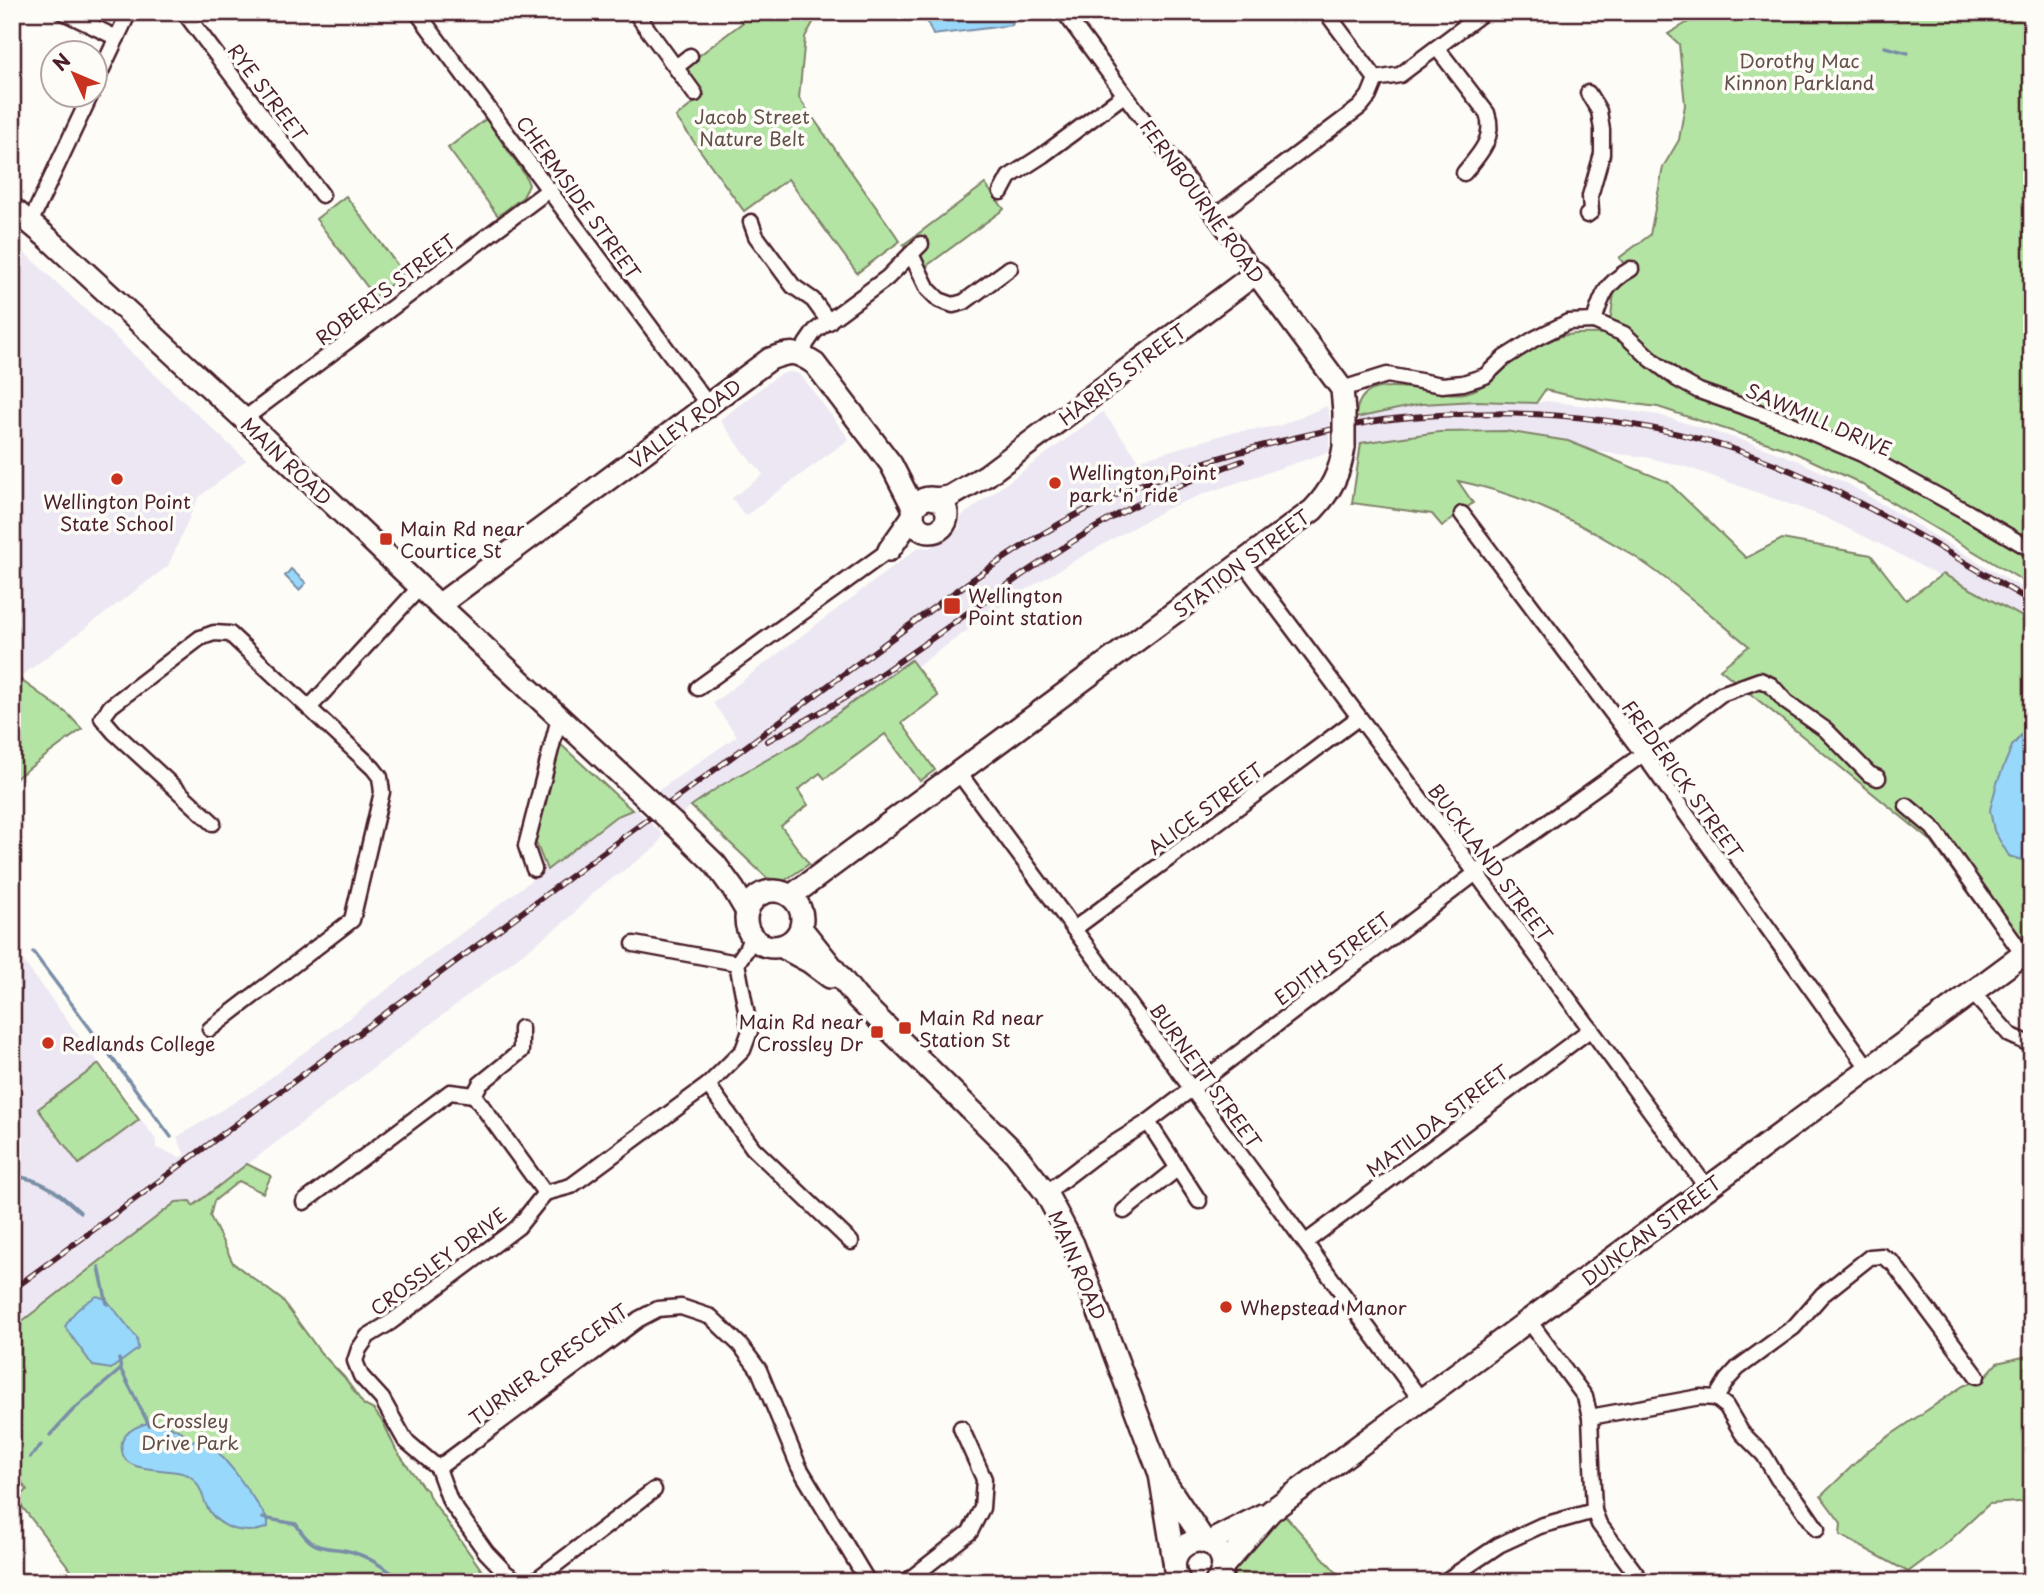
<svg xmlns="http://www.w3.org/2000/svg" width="2044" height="1594" viewBox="0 0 2044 1594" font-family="'Playpen Sans',sans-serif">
	<rect width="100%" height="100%" fill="#fdfcf7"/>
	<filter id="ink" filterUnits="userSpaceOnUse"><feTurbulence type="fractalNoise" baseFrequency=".0143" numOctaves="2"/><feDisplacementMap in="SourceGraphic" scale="14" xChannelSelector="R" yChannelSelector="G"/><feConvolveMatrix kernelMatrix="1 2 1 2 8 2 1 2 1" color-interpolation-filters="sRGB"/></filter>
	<g filter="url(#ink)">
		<!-- built -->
		<g fill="#ece7f2">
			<polygon points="12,241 246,460 198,498 168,566 12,683"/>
			<polygon points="788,372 797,373 804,379 849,439 745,516 732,498 763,475 756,465 752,463 720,420 777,376"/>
			<polygon points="1477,401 1536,403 1546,401 1659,415 1748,442 1796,460 1848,484 2032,594 2032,628 1892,550 1822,516 1690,468 1646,457 1509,442 1451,440 1354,446 1356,418 1421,404"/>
			<polygon points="1327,406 1330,419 1329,447 1331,451 1206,493 1166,509 1072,562 1014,597 916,667 911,661 798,742 706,820 691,806 681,815 656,792 737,736 713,703 919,547 929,548 960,528 959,524 962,516 1103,412 1139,460 1229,433 1279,426"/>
			<polygon points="635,808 663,835 656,847 594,892 568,919 116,1265 12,1339 12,946 156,1140 156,1148 180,1157 185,1155 177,1137 253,1091 615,817"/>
		</g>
		<!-- green -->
		<g fill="#b4e4a4" stroke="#7f8268" stroke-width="2">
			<polygon points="735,12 819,12 805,37 799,98 900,241 857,273 788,179 744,211 676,117 704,95 684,67 742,23"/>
			<path d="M1684,12H2032V586L1854,480L1789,450L1658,407L1572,396L1545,390L1536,403L1477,401L1421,404L1356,418C1357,363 1432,399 1465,393C1488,388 1492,375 1509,364C1520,356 1555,336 1567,335C1579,333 1592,334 1605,334L1611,316L1614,293L1630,276L1627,267L1619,258L1650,235L1663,167L1679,140L1685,105L1679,44L1668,34L1690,21Z"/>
			<polygon points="486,119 525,175 529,185 523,197 498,216 448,148"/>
			<polygon points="985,184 1004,209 921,270 903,245"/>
			<polygon points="346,196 404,274 375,297 316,219"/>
			<path d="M1505,431L1568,441L1668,482L1746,558L1782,539L1871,555L1906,600L1943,574L2032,622V723L2012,746L2009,856L2032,863V929L2006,944L1930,840L1720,669L1749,646C1709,614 1669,578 1626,551C1574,519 1517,493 1458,481L1473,503L1442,526L1432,514L1352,503L1361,443L1439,432Z"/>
			<polygon points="911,660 938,696 902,723 935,770 920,781 885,734 825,779 820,773 798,790 808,805 781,826 809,864 784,881 767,878 691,806 720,786 798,742"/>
			<polygon points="18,678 68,714 82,729 12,781 12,683"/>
			<polygon points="557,741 632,810 615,817 547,870 535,840"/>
			<polygon points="99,1064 139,1120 79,1164 38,1109"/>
			<polygon points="247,1164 271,1176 263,1193 239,1181 214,1201 210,1216 233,1263 282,1300 321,1353 344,1377 364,1405 374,1410 384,1424 396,1450 423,1487 427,1490 429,1496 490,1582 80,1582 17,1500 27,1490 12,1470 12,1329 176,1202 190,1201 193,1206"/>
			<polygon points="2032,1355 2032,1501 1989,1504 1946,1544 1908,1572 1840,1535 1841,1523 1821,1496 1870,1449 1963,1386 1984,1378 1997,1363"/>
			<polygon points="1283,1513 1345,1582 1235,1582 1233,1569"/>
		</g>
		<!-- water -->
		<g fill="#98d8fa" stroke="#798ea7" stroke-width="2">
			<polygon points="932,12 1019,12 1012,25 933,35 927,21"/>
			<polygon points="291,569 306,583 299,590 285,576"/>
			<polygon points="2032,723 2032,863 2009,856 1994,831 1990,810 1997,783 2012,746"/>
			<path d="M97,1296L106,1299L137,1338L138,1349L111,1369L93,1366L65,1327C72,1312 83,1304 97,1296Z"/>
			<path d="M148,1423H164L182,1432L191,1440L206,1444L219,1453L235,1472L268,1519V1527C246,1536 219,1530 207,1507C202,1496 200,1482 188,1475C171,1466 125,1476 122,1451C121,1446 122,1440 125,1436C130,1429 140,1425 148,1423Z"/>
		</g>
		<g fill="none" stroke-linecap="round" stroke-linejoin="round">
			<!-- stream -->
			<g stroke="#798ea7" stroke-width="3.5">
				<polyline points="1885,47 1908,53"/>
				<polyline points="33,952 171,1137"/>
				<path d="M12,1176C42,1178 59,1193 80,1212"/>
				<polyline points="99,1267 107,1304"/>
				<polyline points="119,1359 121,1370 149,1425"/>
				<polyline points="50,1435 73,1410 120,1370"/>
				<polyline points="30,1457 41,1445"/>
				<path d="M263,1518L296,1524C316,1558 331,1543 358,1554C375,1560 391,1573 406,1582"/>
			</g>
			<defs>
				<g id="street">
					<polyline points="63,12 117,38"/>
					<polyline points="184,12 322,195"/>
					<polyline points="417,12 709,406"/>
					<polyline points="635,12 695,94"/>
					<polyline points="1064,12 1256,273"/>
					<polyline points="1326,12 1376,79"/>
					<path d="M1437,48L1487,113C1496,138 1479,155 1464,173"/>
					<polyline points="676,67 690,56"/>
					<polyline points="94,86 129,12"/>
					<polyline points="1001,192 1009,177 1043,155 1124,95"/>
					<polyline points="1587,215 1591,212 1590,196 1602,154 1602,130 1599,111 1588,93"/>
					<polyline points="1215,216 1360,107 1369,96 1376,79 1400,75 1484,12"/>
					<polyline points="751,222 756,236 793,286 813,300 829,322"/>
					<polyline points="30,223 91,94"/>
					<polyline points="911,254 928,289 939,300 953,305 964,302 1010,268"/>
					<polyline points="1594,321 1624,334 1652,360 1677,379 1699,391 1787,422 1862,454 1969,513 2032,550"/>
					<polyline points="803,356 806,344 815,331 887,278 921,244"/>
					<path d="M1342,389L1387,375L1442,385L1463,383L1485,376L1504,358L1534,339L1568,322L1594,321C1602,295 1606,283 1631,269"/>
					<polyline points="244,419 550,189"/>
					<polyline points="1462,514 1643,754 1869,1069"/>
					<polyline points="1242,561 1476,873 1707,1188"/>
					<polyline points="698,688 889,550"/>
					<polyline points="309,708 420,587"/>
					<polyline points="959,773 1421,1400"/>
					<polyline points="1907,806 1933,828 2022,953"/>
					<polyline points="534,869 526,846 559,718"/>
					<polyline points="1074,929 1358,718"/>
					<polyline points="634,944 737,963"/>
					<polyline points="1971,991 2010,1035 2032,1045"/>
					<polyline points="210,1029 352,920 382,792 380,777 373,768 230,634 214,633 200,638 111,706 102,718 114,732 213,823"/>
					<polyline points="708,1085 753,1148 851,1242"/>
					<polyline points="474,1095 545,1193"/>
					<polyline points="1148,1122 1199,1201"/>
					<polyline points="1046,1193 1097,1154 1148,1122 1476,873 1643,754 1721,694 1760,680 1771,685 1786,702 1826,730 1869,774 1878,778"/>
					<polyline points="304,1202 450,1092 474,1095 480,1084 521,1051 521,1028"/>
					<polyline points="1124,1211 1178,1168"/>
					<polyline points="1306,1242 1591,1029"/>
					<polyline points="1529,1321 1585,1397 1590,1417 1594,1511 1599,1524 1642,1582"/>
					<polyline points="1716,1398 1726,1406 1742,1433 1764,1455 1778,1479 1797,1500 1817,1529"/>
					<polyline points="1590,1417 1700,1397 1716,1398 1727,1380 1738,1368 1794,1327 1822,1295 1870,1257 1882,1256 1893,1263 1977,1376"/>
					<polyline points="438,1468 639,1319 658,1309 681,1307 711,1317 741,1346 759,1370 799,1467 868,1582"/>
					<polyline points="51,1582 53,1582"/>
					<polyline points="519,1582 506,1573 486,1552 450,1501 438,1468 405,1440 382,1399 361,1376 355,1361 359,1349 368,1336 391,1322 518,1227 545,1193 571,1186 708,1085 743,1050 750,1031 737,963 746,950 751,937"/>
					<polyline points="533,1582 654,1490"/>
					<polyline points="906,1582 970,1532 982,1508 984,1479 961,1428"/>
					<polyline points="1444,1582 1499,1545 1540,1526 1594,1511"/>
				</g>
				<g id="secondary">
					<polyline points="12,208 49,239 244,419 439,605 646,798"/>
					<circle cx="930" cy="515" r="17"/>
					<polyline points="935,499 949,497 987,475 1256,273 1342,389 1344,412"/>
					<polyline points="889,550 913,516"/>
					<path d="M439,605L770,359C791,351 796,351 815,364L891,464L914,509"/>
					<polyline points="675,825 715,864 734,890 747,912"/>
					<circle cx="774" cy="919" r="28"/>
					<path d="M791,896L1313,510C1331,491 1340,473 1344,447"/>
					<polyline points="801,928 857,998 1015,1153 1046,1193 1073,1244 1160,1474 1174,1561"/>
					<polyline points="782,947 810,962 830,977"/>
					<polyline points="1165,1482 1205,1542"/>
					<polyline points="1207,1543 1262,1515"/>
					<polyline points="1223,1566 1271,1511 2032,948"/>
					<path d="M1180,1582C1158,1548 1207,1524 1221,1556C1225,1565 1222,1574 1216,1582"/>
				</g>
			</defs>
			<!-- street casing -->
			<use href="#street" stroke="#4a1f2b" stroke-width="19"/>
			<!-- secondary casing -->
			<use href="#secondary" stroke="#4a1f2b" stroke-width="26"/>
			<!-- street -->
			<use href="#street" stroke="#fdfcf7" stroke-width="14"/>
			<!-- secondary -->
			<use href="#secondary" stroke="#fdfcf7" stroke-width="21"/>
			<defs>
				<g id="rail">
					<path d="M767,741C793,727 820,713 846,697C935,640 1018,572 1110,519C1152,495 1197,477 1242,461"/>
					<path d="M12,1290L933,608C989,567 1046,528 1109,498C1158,476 1209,460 1261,446C1301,436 1342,426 1383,420C1499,406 1619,413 1730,448C1839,483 1934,545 2032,602"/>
				</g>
			</defs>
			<!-- rail casing -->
			<use href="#rail" stroke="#4a1f2b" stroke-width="6"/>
			<!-- rail -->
			<use href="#rail" stroke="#fdfcf7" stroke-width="3.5" stroke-dasharray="10" stroke-linecap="butt"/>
			<defs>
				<g id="secondary-bridge">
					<polyline points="1344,447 1344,412"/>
					<polyline points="646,798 675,825"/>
				</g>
			</defs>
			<!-- secondary-bridge casing -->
			<use href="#secondary-bridge" stroke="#4a1f2b" stroke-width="26" stroke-linecap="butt"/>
			<!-- secondary-bridge -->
			<use href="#secondary-bridge" stroke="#fdfcf7" stroke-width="21"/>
		</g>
	</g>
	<!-- markers -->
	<g fill="#c8321e" stroke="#fdfcf7" stroke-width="2.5">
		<circle cx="117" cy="479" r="7"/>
		<circle cx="1055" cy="483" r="7"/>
		<rect x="379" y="532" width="14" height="14" rx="3.5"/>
		<rect x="943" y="597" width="18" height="18" rx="3.5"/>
		<rect x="898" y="1021" width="14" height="14" rx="3.5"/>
		<rect x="870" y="1025" width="14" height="14" rx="3.5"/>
		<circle cx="48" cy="1043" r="7"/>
		<circle cx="1226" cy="1307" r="7"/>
	</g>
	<g text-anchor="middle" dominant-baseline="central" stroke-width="7" stroke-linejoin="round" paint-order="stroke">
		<!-- park labels -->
		<g font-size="19" fill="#645049" stroke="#fdfcf7">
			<text x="1799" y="60">Dorothy Mac<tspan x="1799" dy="22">Kinnon Parkland</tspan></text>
			<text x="752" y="116">Jacob Street<tspan x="752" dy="22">Nature Belt</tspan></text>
			<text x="190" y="1420">Crossley<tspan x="190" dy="22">Drive Park</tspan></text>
		</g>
		<!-- street labels -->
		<g font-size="19" fill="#4a1f2b" stroke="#fdfcf7">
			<text transform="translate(268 92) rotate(53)">RYE STREET</text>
			<text transform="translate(579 197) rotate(54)">CHERMSIDE STREET</text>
			<text transform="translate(1203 201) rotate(54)">FERNBOURNE ROAD</text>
			<text transform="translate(385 289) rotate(-37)">ROBERTS STREET</text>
			<text transform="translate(1122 374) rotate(-37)">HARRIS STREET</text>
			<text transform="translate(1819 419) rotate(23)">SAWMILL DRIVE</text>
			<text transform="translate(685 423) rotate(-37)">VALLEY ROAD</text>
			<text transform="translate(287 461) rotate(44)">MAIN ROAD</text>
			<text transform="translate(1241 563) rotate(-37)">STATION STREET</text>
			<text transform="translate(1683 779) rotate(54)">FREDERICK STREET</text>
			<text transform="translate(1205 808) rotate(-37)">ALICE STREET</text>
			<text transform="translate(1491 862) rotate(53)">BUCKLAND STREET</text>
			<text transform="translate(1332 958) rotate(-37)">EDITH STREET</text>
			<text transform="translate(1206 1075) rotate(54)">BURNETT STREET</text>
			<text transform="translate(1437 1120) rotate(-37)">MATILDA STREET</text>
			<text transform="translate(1651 1230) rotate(-37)">DUNCAN STREET</text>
			<text transform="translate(438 1261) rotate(-37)">CROSSLEY DRIVE</text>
			<text transform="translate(1078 1265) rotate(67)">MAIN ROAD</text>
			<text transform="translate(548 1364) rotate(-36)">TURNER CRESCENT</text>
		</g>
		<!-- poi labels -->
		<g font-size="19" fill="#4a1f2b" stroke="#fdfcf7" text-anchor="start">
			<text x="1069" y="472">Wellington Point<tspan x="1069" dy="22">park 'n' ride</tspan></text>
			<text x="117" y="501" text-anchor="middle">Wellington Point<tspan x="117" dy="22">State School</tspan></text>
			<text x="400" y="528">Main Rd near<tspan x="400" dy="22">Courtice St</tspan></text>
			<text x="968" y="595">Wellington<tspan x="968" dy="22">Point station</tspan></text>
			<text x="919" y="1017">Main Rd near<tspan x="919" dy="22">Station St</tspan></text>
			<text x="863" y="1021" text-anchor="end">Main Rd near<tspan x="863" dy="22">Crossley Dr</tspan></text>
			<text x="62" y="1043">Redlands College</text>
			<text x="1240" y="1307">Whepstead Manor</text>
		</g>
	</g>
	<!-- margin -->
	<rect width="2044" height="1594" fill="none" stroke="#fdfcf7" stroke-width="42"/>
	<rect x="21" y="21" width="2002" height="1552" fill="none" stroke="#4a1f2b" stroke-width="2.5" filter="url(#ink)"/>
	<!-- north arrow -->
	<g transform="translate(74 74) rotate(314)"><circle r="33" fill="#fdfcf7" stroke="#b5a4a5" stroke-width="2"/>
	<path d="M0-5L12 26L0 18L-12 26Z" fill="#c8321e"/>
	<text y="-10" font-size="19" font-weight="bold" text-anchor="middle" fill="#4a1f2b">N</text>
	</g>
</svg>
